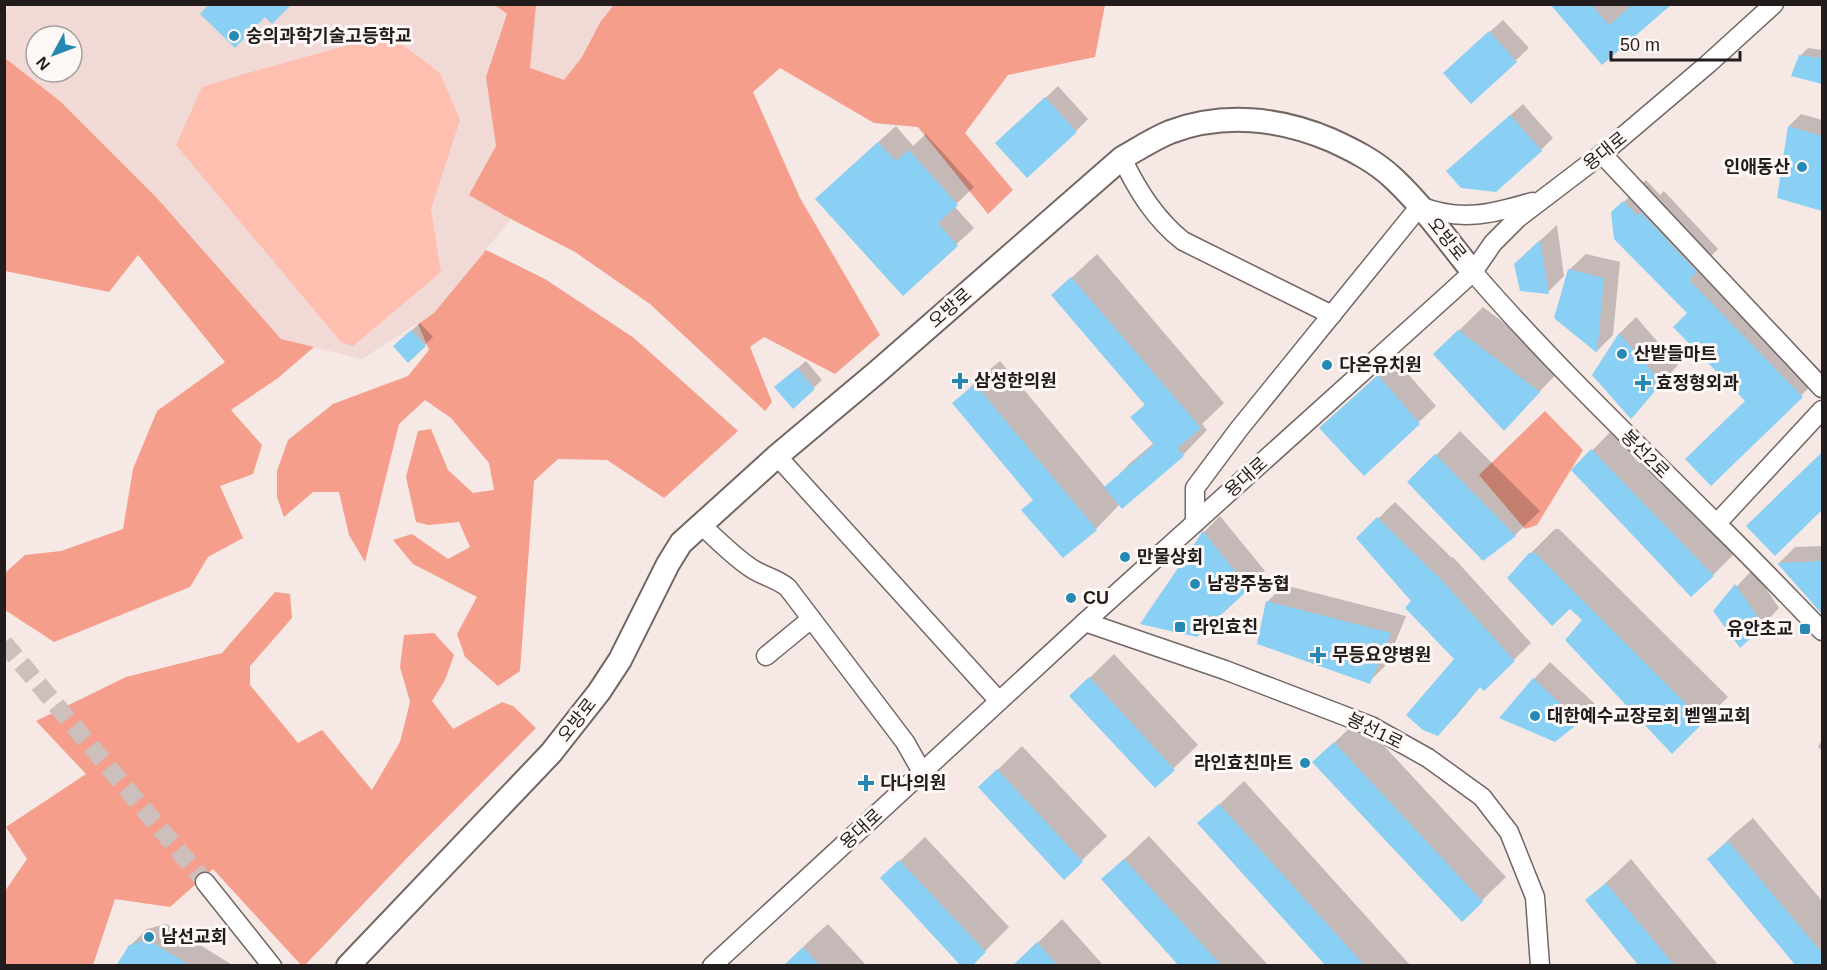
<svg xmlns="http://www.w3.org/2000/svg" width="1827" height="970" viewBox="0 0 1827 970" font-family="Helvetica,'Noto Sans KR',sans-serif">
	<rect width="100%" height="100%" fill="#f6e8e4"/>
	<!-- built -->
	<path fill="#f1dad5" fill-rule="evenodd" d="M11,5H733L511,219L434,313L362,359L281,339L157,198L61,102L5,58V12ZM36,36H72V72H36Z"/>
	<!-- green -->
	<polygon fill="#febeb0" points="388,34 440,73 460,120 431,209 441,272 353,346 341,342 176,145 202,87 244,74"/>
	<!-- forest -->
	<g fill="#f69e8c">
		<polygon points="495,5 536,5 530,68 564,80 582,57 601,21 614,5 1105,5 1095,57 1008,75 965,133 1013,190 988,214 918,127 874,123 780,68 753,92 800,198 880,335 835,374 764,337 750,347 772,402 765,411 650,304 575,252 511,219 469,195 496,146 486,77 507,14"/>
		<polygon points="5,58 61,102 157,198 281,339 314,347 278,378 231,410 262,445 253,474 220,486 243,538 208,557 190,587 54,642 5,610 5,573 25,555 61,551 123,529 133,469 157,411 225,362 138,255 109,292 5,271"/>
		<polygon points="486,250 545,279 634,338 738,431 664,498 607,460 558,459 534,481 520,671 498,686 465,657 457,634 477,597 413,564 393,540 412,534 448,559 470,547 459,522 429,525 416,522 406,477 418,431 431,429 448,470 473,493 494,490 489,463 451,418 425,400 399,424 365,562 349,535 339,492 313,492 284,517 277,497 277,471 288,440 333,404 408,376 429,350 418,324 434,313"/>
		<polygon points="1545,411 1583,450 1537,525 1525,529 1479,475"/>
		<polygon points="275,592 290,594 292,618 250,666 250,685 298,743 322,730 372,790 400,742 410,702 400,667 404,635 434,633 454,655 445,680 432,701 453,729 502,702 513,706 536,728 407,858 305,965 301,965 213,869 170,907 115,899 93,965 5,966 5,891 27,859 6,827 86,774 36,721 126,677 222,653"/>
	</g>
	<!-- shadow -->
	<g fill="#0003">
		<polygon points="1552,4 1670,4 1602,63"/>
		<polygon points="1503,20 1529,48 1471,102 1457,61"/>
		<polygon points="1808,48 1822,50 1822,83 1793,75 1800,56"/>
		<polygon points="1058,86 1088,119 1076,131 1010,131"/>
		<polygon points="1523,104 1553,138 1541,150 1461,159"/>
		<polygon points="1801,114 1822,120 1822,207 1821,209 1789,126"/>
		<polygon points="896,126 913,146 926,134 974,187 954,206 974,228 903,294 834,182"/>
		<polygon points="1646,180 1660,195 1664,191 1718,249 1710,257 1822,372 1822,375 1711,484 1747,400 1689,313 1613,213"/>
		<polygon points="1557,225 1564,276 1548,292 1532,248"/>
		<polygon points="1097,254 1224,403 1202,424 1207,430 1183,455 1123,507 1120,504 1096,529 1034,499 954,404 978,379 1000,361 1106,488 1130,463 1154,443 1132,417 1146,403 1053,295"/>
		<polygon points="1586,254 1620,262 1613,335 1597,351 1569,270"/>
		<polygon points="1483,307 1563,367 1504,429 1435,354"/>
		<polygon points="1636,317 1678,365 1631,417 1594,374 1620,333"/>
		<polygon points="420,323 433,337 425,345 403,338"/>
		<polygon points="1395,359 1436,406 1364,473 1321,428"/>
		<polygon points="806,361 822,380 793,406 784,380"/>
		<polygon points="1616,426 1737,551 1713,575 1573,470"/>
		<polygon points="1460,431 1540,511 1515,535 1483,559 1409,482"/>
		<polygon points="1822,454 1822,508 1775,554 1748,526"/>
		<polygon points="1395,502 1452,558 1453,557 1531,643 1484,689 1481,686 1455,717 1438,734 1456,659 1413,601 1358,538"/>
		<polygon points="1220,516 1265,571 1196,635 1143,623 1204,532"/>
		<polygon points="1555,529 1559,529 1728,697 1672,752 1584,620 1570,607 1530,554"/>
		<polygon points="1822,546 1822,612 1779,563 1795,547"/>
		<polygon points="1753,569 1779,608 1763,625 1714,611"/>
		<polygon points="1284,585 1406,616 1386,665 1369,682 1259,643 1268,601"/>
		<polygon points="1114,654 1198,745 1155,786 1071,696"/>
		<polygon points="1550,662 1595,704 1579,721 1555,740 1534,679"/>
		<polygon points="1359,719 1506,877 1462,920 1314,762"/>
		<polygon points="1822,740 1822,751 1818,747"/>
		<polygon points="1022,746 1107,836 1064,878 980,787"/>
		<polygon points="1244,781 1411,966 1328,966 1199,824"/>
		<polygon points="1753,818 1822,901 1822,966 1798,966 1709,859 1733,835"/>
		<polygon points="1149,836 1269,966 1181,966 1103,879"/>
		<polygon points="925,837 1009,927 985,951 882,878"/>
		<polygon points="1631,859 1719,966 1641,966 1587,901"/>
		<polygon points="1062,919 1104,966 1015,966 1015,965"/>
		<polygon points="166,924 234,966 117,966 130,946 147,929"/>
		<polygon points="828,924 867,966 785,966 809,941"/>
	</g>
	<!-- building -->
	<g fill="#89d0f4">
		<polygon points="209,4 292,4 272,24 265,17 235,48 200,14"/>
		<polygon points="1550,4 1591,4 1609,25 1633,4 1672,4 1602,65"/>
		<polygon points="1489,31 1517,62 1471,104 1443,73"/>
		<polygon points="1799,55 1822,58 1822,84 1791,76"/>
		<polygon points="1045,97 1077,132 1027,178 995,143"/>
		<polygon points="1510,115 1542,151 1496,192 1461,188 1446,171"/>
		<polygon points="1788,126 1822,136 1822,211 1777,198"/>
		<polygon points="878,142 896,161 909,150 958,205 938,223 958,246 903,296 815,199"/>
		<polygon points="1623,201 1638,216 1641,212 1697,272 1689,280 1803,397 1711,486 1685,459 1745,401 1673,327 1687,313 1614,239 1611,212"/>
		<polygon points="1540,240 1549,294 1520,291 1514,264"/>
		<polygon points="1568,269 1604,278 1597,353 1554,318"/>
		<polygon points="1071,277 1201,428 1177,448 1184,456 1122,509 1104,487 1154,445 1130,417 1145,405 1051,295"/>
		<polygon points="411,330 426,346 408,363 393,346"/>
		<polygon points="1458,330 1540,392 1504,431 1433,354"/>
		<polygon points="1619,333 1662,383 1631,419 1592,375"/>
		<polygon points="797,368 815,389 793,409 774,387"/>
		<polygon points="1378,375 1420,424 1364,476 1319,428"/>
		<polygon points="975,384 1097,530 1063,558 1021,510 1033,500 952,403"/>
		<polygon points="1591,449 1714,576 1691,597 1571,470"/>
		<polygon points="1822,452 1822,510 1775,556 1746,526"/>
		<polygon points="1435,454 1516,536 1483,561 1407,482"/>
		<polygon points="1377,517 1435,574 1435,573 1515,661 1484,691 1480,687 1438,736 1423,730 1406,715 1454,659 1405,608 1411,601 1356,538"/>
		<polygon points="1203,531 1249,589 1197,637 1140,624"/>
		<polygon points="1529,553 1535,553 1704,722 1672,754 1565,640 1582,620 1570,609 1552,626 1507,578"/>
		<polygon points="1822,561 1822,614 1777,563"/>
		<polygon points="1735,584 1764,626 1740,648 1713,611"/>
		<polygon points="1266,601 1391,633 1370,684 1257,644"/>
		<polygon points="1089,677 1175,770 1155,788 1069,696"/>
		<polygon points="1533,678 1580,722 1555,742 1499,718"/>
		<polygon points="1334,742 1483,902 1462,922 1312,762"/>
		<polygon points="997,769 1083,862 1064,880 978,787"/>
		<polygon points="1219,804 1365,966 1326,966 1197,823"/>
		<polygon points="1728,841 1822,953 1822,966 1796,966 1707,859"/>
		<polygon points="1124,859 1222,966 1179,966 1101,879"/>
		<polygon points="899,860 986,952 972,966 961,966 880,878"/>
		<polygon points="1606,883 1675,966 1639,966 1585,900"/>
		<polygon points="148,940 191,966 116,966 129,945"/>
		<polygon points="1037,942 1058,966 1012,966"/>
		<polygon points="803,947 820,966 783,966"/>
	</g>
	<g fill="none" stroke-linecap="round" stroke-linejoin="round">
		<!-- minor-tunnel -->
		<polyline stroke="#ccbfbc" stroke-width="18" stroke-dasharray="18 9" stroke-linecap="butt" points="4,643 205,882"/>
		<defs>
			<g id="minor">
				<polyline points="1602,154 1822,388"/>
				<path d="M1122,158C1137,190 1155,219 1183,241L1332,315"/>
				<path d="M1473,272C1549,360 1634,441 1717,524C1753,559 1787,595 1822,631"/>
				<polyline points="777,456 999,701"/>
				<path d="M1195,523V488L1239,429L1420,206C1460,222 1492,214 1532,202"/>
				<polyline points="1717,523 1822,410"/>
				<path d="M700,524C717,539 733,556 751,568C764,577 777,578 788,588L905,742L922,772"/>
				<polyline points="1085,622 1225,670 1371,726 1428,758 1482,797 1509,832 1535,897 1540,966"/>
				<polyline points="766,656 811,619"/>
				<polyline points="205,882 272,966"/>
				<polyline points="712,966 1085,622 1450,293 1473,272 1493,243 1518,218 1602,154 1708,64 1774,4"/>
			</g>
			<path id="major" d="M348,966L551,753L599,692L620,660L668,564L681,543L777,456L876,373L1122,158C1138,149 1153,139 1170,132C1223,112 1280,118 1331,140C1353,150 1375,161 1393,178C1423,206 1447,240 1473,272"/>
		</defs>
		<!-- minor casing -->
		<use href="#minor" stroke="#736764" stroke-width="21"/>
		<!-- major casing -->
		<use href="#major" stroke="#736764" stroke-width="26"/>
		<!-- minor -->
		<use href="#minor" stroke="#fff" stroke-width="18"/>
		<!-- major -->
		<use href="#major" stroke="#fff" stroke-width="22"/>
	</g>
	<!-- markers -->
	<g fill="#2689b3" stroke="#fdf7f6" stroke-width="2">
		<circle cx="234" cy="36" r="6"/>
		<circle cx="1802" cy="167" r="6"/>
		<circle cx="1622" cy="354" r="6"/>
		<circle cx="1327" cy="365" r="6"/>
		<path d="M957 372h6v6h6v6h-6v6h-6v-6h-6v-6h6z"/>
		<path d="M1640 374h6v6h6v6h-6v6h-6v-6h-6v-6h6z"/>
		<circle cx="1125" cy="557" r="6"/>
		<circle cx="1195" cy="584" r="6"/>
		<circle cx="1071" cy="598" r="6"/>
		<rect x="1174" y="621" width="12" height="12" rx="3"/>
		<rect x="1799" y="623" width="12" height="12" rx="3"/>
		<path d="M1315 646h6v6h6v6h-6v6h-6v-6h-6v-6h6z"/>
		<circle cx="1535" cy="716" r="6"/>
		<circle cx="1305" cy="763" r="6"/>
		<path d="M863 774h6v6h6v6h-6v6h-6v-6h-6v-6h6z"/>
		<circle cx="149" cy="937" r="6"/>
	</g>
	<g text-anchor="middle" dominant-baseline="central" stroke-width="6" stroke-linejoin="round" paint-order="stroke">
		<!-- poi labels -->
		<g font-size="18" font-weight="bold" fill="#221d1c" stroke="#fdf7f6" text-anchor="start">
			<text x="246" y="36">숭의과학기술고등학교</text>
			<text x="1790" y="167" text-anchor="end">인애동산</text>
			<text x="1634" y="354">산밭들마트</text>
			<text x="1339" y="365">다온유치원</text>
			<text x="974" y="381">삼성한의원</text>
			<text x="1656" y="383">효정형외과</text>
			<text x="1137" y="557">만물상회</text>
			<text x="1207" y="584">남광주농협</text>
			<text x="1083" y="598">CU</text>
			<text x="1192" y="627">라인효친</text>
			<text x="1793" y="629" text-anchor="end">유안초교</text>
			<text x="1332" y="655">무등요양병원</text>
			<text x="1547" y="716">대한예수교장로회 벧엘교회</text>
			<text x="1293" y="763" text-anchor="end">라인효친마트</text>
			<text x="880" y="783">다나의원</text>
			<text x="161" y="937">남선교회</text>
		</g>
		<!-- street labels -->
		<g font-size="18" fill="#221d1c" stroke="#fdf7f6">
			<text transform="translate(1605 151) rotate(-39)">용대로</text>
			<text transform="translate(1447 239) rotate(51)">오방로</text>
			<text transform="translate(950 308) rotate(-41)">오방로</text>
			<text transform="translate(1645 454) rotate(45)">봉선2로</text>
			<text transform="translate(1246 477) rotate(-42)">용대로</text>
			<text transform="translate(577 720) rotate(-52)">오방로</text>
			<text transform="translate(1375 731) rotate(26)">봉선1로</text>
			<text transform="translate(861 829) rotate(-43)">용대로</text>
		</g>
	</g>
	<!-- border -->
	<rect width="1827" height="970" fill="none" stroke="#221d1c" stroke-width="12"/>
	<!-- north arrow -->
	<g transform="translate(54 54) rotate(229)"><circle r="28" fill="#fdf7f6" stroke="#a5a09f" stroke-width="1.5"/>
	<path d="M0-4.5L10 22L0 15L-10 22Z" fill="#2689b3"/>
	<text y="-9" font-size="16" font-weight="bold" text-anchor="middle" fill="#221d1c">N</text>
	</g>
	<!-- scale -->
	<path d="M1611 51v9h129v-9" fill="none" stroke="#221d1c" stroke-width="3"/>
	<text x="1620" y="51" font-size="18" fill="#221d1c" stroke="#fdf7f6" stroke-width="4.5" paint-order="stroke">50 m</text>
</svg>
